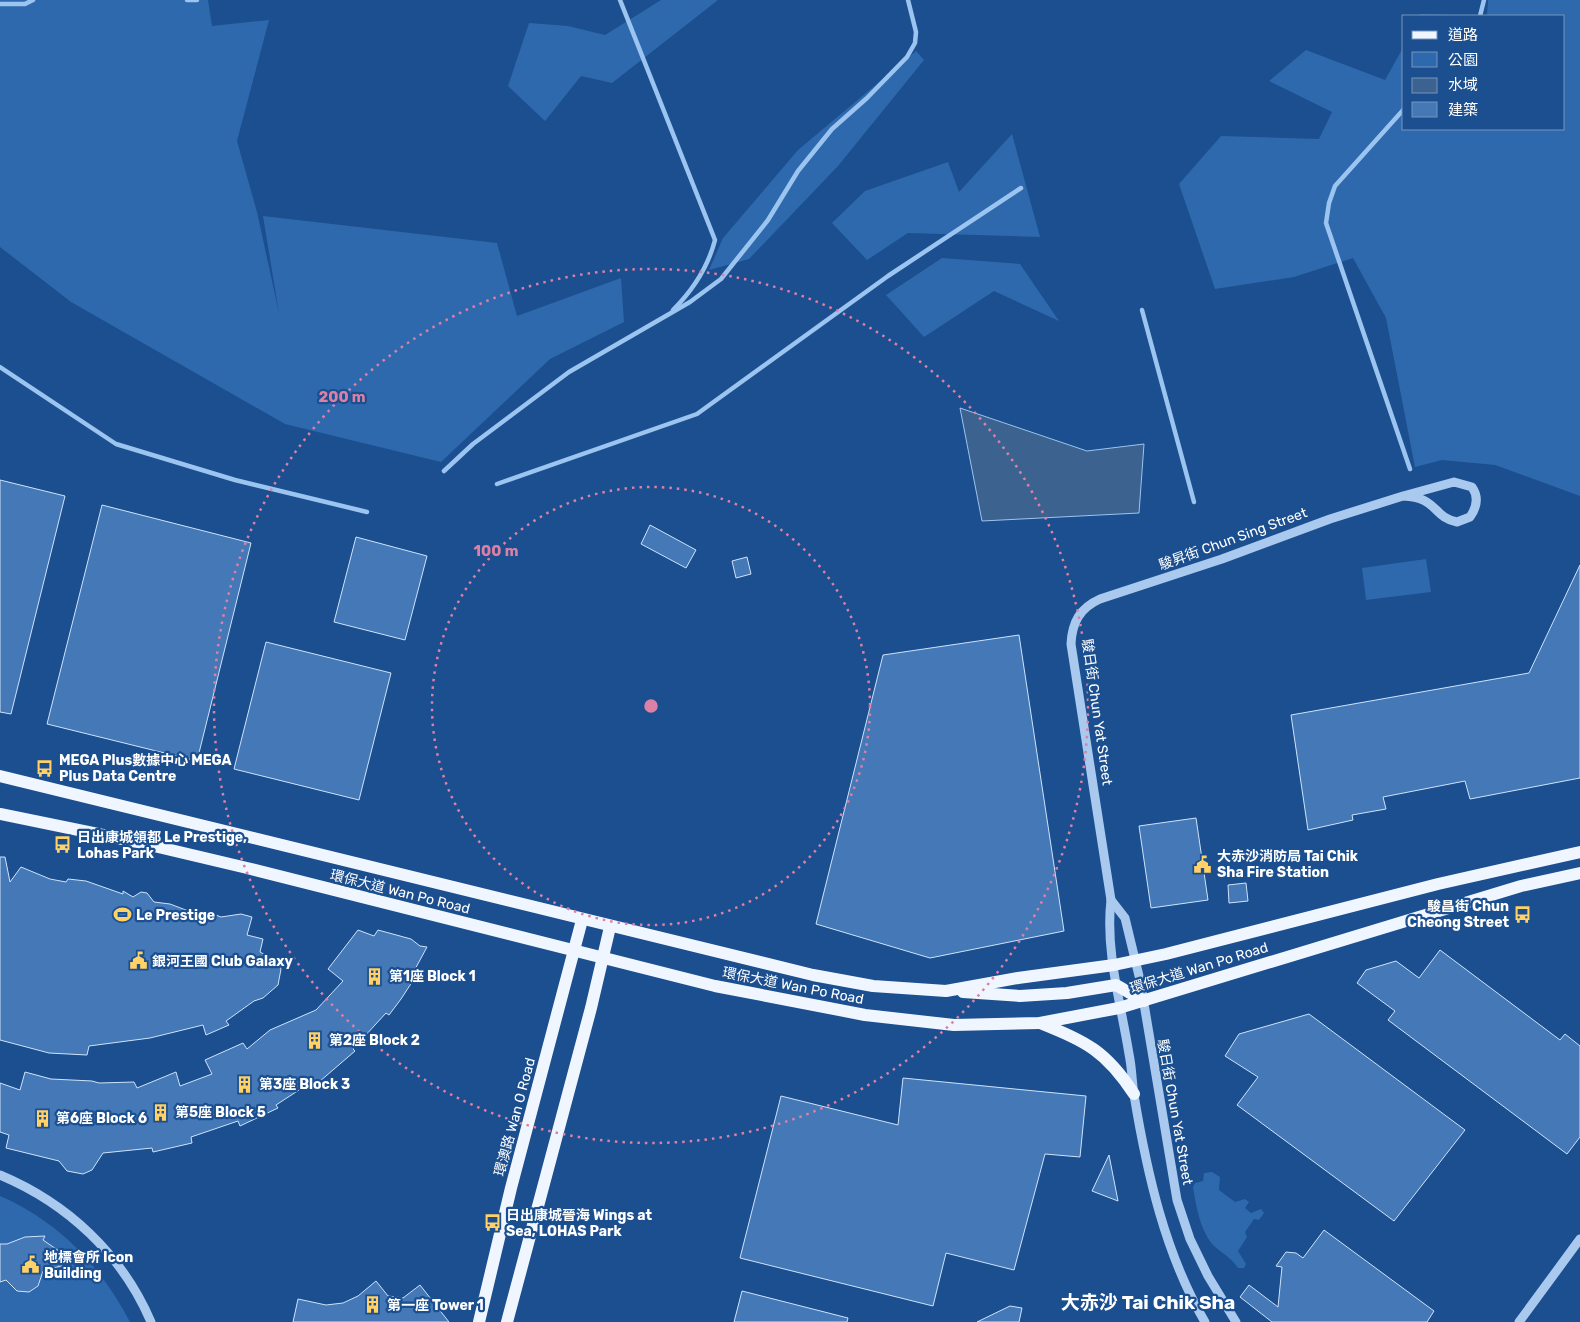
<svg xmlns="http://www.w3.org/2000/svg" width="1580" height="1322" viewBox="0 0 1580 1322" font-family="Rubik,'Noto Sans TC',sans-serif">
	<rect width="100%" height="100%" fill="#1b4f8f"/>
	<!-- green -->
	<g fill="#2e69ad">
		<polygon points="0,0 208,0 212,26 269,20 237,141 257,212 279,313 263,216 497,243 517,316 621,278 624,322 550,359 441,462 285,424 71,302 0,247"/>
		<polygon points="661,0 718,0 612,83 581,76 545,121 508,86 529,23 568,26 605,35"/>
		<polygon points="1488,0 1580,0 1580,496 1495,465 1442,460 1415,467 1386,318 1353,258 1294,277 1215,289 1179,184 1221,136 1319,139 1332,112 1269,81 1306,50 1385,80 1404,46 1404,129 1564,129 1564,16 1419,16 1421,14 1487,16"/>
		<polygon points="916,51 924,60 838,166 749,259 709,270 723,238 798,150"/>
		<polygon points="1012,134 1040,237 908,233 867,260 832,223 865,191 948,162 959,192"/>
		<polygon points="942,258 1020,264 1059,321 994,291 924,337 886,295"/>
		<polygon points="1426,559 1431,592 1366,600 1362,568"/>
		<path d="M1212,1172L1220,1177L1219,1190L1235,1202L1245,1199L1249,1202L1245,1208L1251,1213L1261,1209L1264,1213L1259,1220L1254,1219L1245,1232L1247,1237L1238,1251L1246,1264L1244,1268H1238C1231,1257 1221,1253 1212,1244C1200,1229 1196,1206 1193,1187L1195,1183L1203,1181L1204,1173Z"/>
		<path d="M0,1196C58,1221 101,1266 130,1322H0Z"/>
	</g>
	<!-- water -->
	<polygon fill="#3c6290" stroke="#9cc4f0" points="960,408 1087,451 1144,444 1139,513 982,521"/>
	<g fill="none" stroke-linecap="round" stroke-linejoin="round">
		<!-- stream -->
		<g stroke="#9cc4f0" stroke-width="4.5">
			<polyline points="187,0 197,0"/>
			<path d="M620,0L715,240C708,267 692,291 673,310"/>
			<polyline points="0,4 25,4 33,0"/>
			<polyline points="1480,16 1484,0"/>
			<polyline points="1404,109 1335,186 1329,203 1326,223 1410,469"/>
			<polyline points="1142,310 1194,502"/>
			<polyline points="0,367 116,444 235,480 367,512"/>
			<polyline points="444,471 473,444 569,372 690,302 721,279 768,220 798,171 832,129 867,98 907,57 915,43 916,32 908,0"/>
			<polyline points="497,484 697,414 888,276 1021,188"/>
		</g>
	</g>
	<!-- building -->
	<g fill="#4478b7" stroke="#cfe3fa">
		<polygon points="0,480 65,496 11,714 0,712"/>
		<polygon points="102,505 251,543 197,761 47,724"/>
		<polygon points="650,525 696,550 686,568 641,544"/>
		<polygon points="356,537 427,556 405,640 334,622"/>
		<polygon points="747,557 751,574 736,578 732,561"/>
		<polygon points="1580,565 1580,778 1470,799 1465,781 1383,797 1386,809 1352,815 1353,820 1308,830 1291,715 1529,673"/>
		<polygon points="1019,635 1064,931 930,958 816,924 883,655"/>
		<polygon points="266,642 391,673 359,800 234,769"/>
		<polygon points="1196,818 1208,900 1151,908 1139,826"/>
		<polygon points="0,857 5,857 10,882 21,867 50,879 66,882 68,879 86,881 123,894 123,891 133,897 141,892 147,893 154,902 170,904 191,912 208,912 221,917 241,914 252,917 247,935 263,939 260,952 278,962 281,969 278,985 263,998 254,1001 226,1021 229,1025 206,1035 203,1025 150,1038 89,1046 87,1055 49,1053 0,1040"/>
		<polygon points="1246,883 1248,901 1229,903 1228,885"/>
		<polygon points="358,930 374,936 378,930 411,939 420,946 427,947 413,973 416,976 401,999 389,1015 386,1013 353,1049 355,1051 319,1082 316,1079 276,1105 278,1108 240,1126 238,1121 191,1137 192,1143 153,1152 152,1148 103,1153 92,1170 83,1174 67,1171 59,1161 6,1148 9,1135 0,1132 0,1083 20,1090 25,1072 51,1079 92,1081 99,1083 134,1082 137,1088 176,1072 180,1086 212,1074 205,1060 243,1043 247,1049 270,1030 316,1010 343,981 328,969"/>
		<polygon points="1440,950 1560,1040 1565,1034 1580,1046 1580,1137 1567,1154 1388,1020 1395,1011 1357,983 1366,970 1396,961 1419,978"/>
		<polygon points="1309,1014 1465,1130 1394,1221 1237,1105 1258,1077 1225,1056 1239,1034"/>
		<polygon points="903,1078 1086,1096 1080,1157 1045,1154 1014,1270 946,1253 933,1306 740,1258 781,1096 898,1125"/>
		<polygon points="1109,1155 1118,1201 1092,1191"/>
		<polygon points="1324,1230 1434,1311 1427,1322 1272,1322 1240,1297 1249,1285 1278,1307 1282,1267 1276,1266 1286,1252 1296,1253 1303,1258"/>
		<polygon points="45,1236 43,1240 59,1251 68,1264 43,1271 38,1286 29,1292 17,1291 6,1280 0,1282 0,1244 7,1244 25,1237"/>
		<polygon points="376,1281 388,1296 403,1298 420,1285 449,1322 293,1322 298,1299 326,1305 343,1303 358,1296"/>
		<polygon points="742,1291 848,1318 847,1322 734,1322"/>
		<polygon points="1010,1306 1022,1308 1019,1322 977,1322"/>
	</g>
	<g fill="none" stroke-linecap="round" stroke-linejoin="round">
		<!-- minor -->
		<g stroke="#a9c9ee" stroke-width="9">
			<polyline points="1111,900 1125,918 1140,980 1177,1200 1190,1239 1208,1276 1236,1322"/>
			<path d="M0,1175C67,1203 122,1254 151,1322"/>
			<path d="M1205,1322C1165,1254 1147,1173 1134,1095C1132,1082 1132,1068 1129,1054C1121,1004 1105,951 1111,900L1071,644C1072,622 1080,608 1100,599L1222,559L1330,519L1403,496L1454,482L1472,487C1479,497 1477,507 1470,517L1457,522C1432,517 1438,497 1403,496"/>
			<polyline points="1519,1322 1580,1239"/>
		</g>
		<!-- major -->
		<g stroke="#f0f6ff" stroke-width="12">
			<polyline points="0,776 813,975 873,986 946,991 1018,978 1114,965 1166,954 1438,884 1580,852"/>
			<polyline points="0,814 137,842 247,868 715,986 865,1015 954,1025 1040,1023 1119,1008 1521,886 1580,873"/>
			<polyline points="963,992 1020,996 1067,993 1116,985 1144,1001"/>
			<path d="M1040,1023C1087,1042 1106,1051 1134,1094"/>
			<polyline points="479,1322 511,1188 582,920"/>
			<polyline points="507,1322 591,1008 610,927"/>
		</g>
	</g>
	<!-- distance rings -->
	<g fill="none" stroke="#dd80a5" stroke-width="2.5" stroke-dasharray="2.5 5">
		<circle cx="651" cy="706" r="219"/>
		<circle cx="651" cy="706" r="437"/>
	</g>
	<!-- icons -->
	<defs>
		<symbol id="bus-bare" viewBox="-9 -9 18 18"><path d="M-5-6H5V4H4V6H2V4H-2V6H-4V4H-5ZM-3.5-4V0h7V-4ZM-3.5 1.2v1.5H-2V1.2ZM2 1.2v1.5H3.5V1.2Z" fill="#ffd166" stroke="#1b4f8f" stroke-width="2.5" paint-order="stroke"/></symbol>
		<symbol id="civic-bare" viewBox="-9 -9 18 18"><path d="M-.6-6.5H3V-4.5H.6V-3L4-1V1h2V6H-6V1h2V-1L-.6-3ZM-1.2 2.5V6h2.4V2.5Z" fill="#ffd166" stroke="#1b4f8f" stroke-width="2.5" paint-order="stroke"/></symbol>
		<symbol id="stadium-bare" viewBox="-9 -9 18 18"><path d="M0-5a6.5 5 0 1 0 0 10a6.5 5 0 1 0 0-10ZM-3.5-1.8h7v3.6h-7Z" fill="#ffd166" stroke="#1b4f8f" stroke-width="2.5" paint-order="stroke"/></symbol>
		<symbol id="building-bare" viewBox="-9 -9 18 18"><path d="M-4-6H4V6H1V3H-1V6H-4ZM-2.5-4.3h1.7v1.8h-1.7ZM.8-4.3h1.7v1.8H.8ZM-2.5-1h1.7V.8h-1.7ZM.8-1h1.7V.8H.8Z" fill="#ffd166" stroke="#1b4f8f" stroke-width="2.5" paint-order="stroke"/></symbol>
	</defs>
	<g fill-rule="evenodd">
		<use href="#bus-bare" x="32" y="756" width="25" height="25"/>
		<use href="#bus-bare" x="50" y="832" width="25" height="25"/>
		<use href="#civic-bare" x="1190" y="852" width="25" height="25"/>
		<use href="#bus-bare" x="1510" y="902" width="25" height="25"/>
		<use href="#stadium-bare" x="110" y="902" width="25" height="25"/>
		<use href="#civic-bare" x="126" y="948" width="25" height="25"/>
		<use href="#building-bare" x="362" y="964" width="25" height="25"/>
		<use href="#building-bare" x="302" y="1028" width="25" height="25"/>
		<use href="#building-bare" x="232" y="1072" width="25" height="25"/>
		<use href="#building-bare" x="148" y="1100" width="25" height="25"/>
		<use href="#building-bare" x="30" y="1106" width="25" height="25"/>
		<use href="#bus-bare" x="480" y="1210" width="25" height="25"/>
		<use href="#civic-bare" x="18" y="1252" width="25" height="25"/>
		<use href="#building-bare" x="360" y="1292" width="25" height="25"/>
	</g>
	<g text-anchor="middle" dominant-baseline="central" stroke-width="4.5" stroke-linejoin="round" paint-order="stroke">
		<!-- street labels -->
		<g font-size="14" fill="#fff" stroke="#1b4f8f">
			<text transform="translate(1233 539) rotate(-20)">駿昇街 Chun Sing Street</text>
			<text transform="translate(1097 712) rotate(82)">駿日街 Chun Yat Street</text>
			<text transform="translate(400 892) rotate(14)">環保大道 Wan Po Road</text>
			<text transform="translate(1199 968) rotate(-17)">環保大道 Wan Po Road</text>
			<text transform="translate(793 986) rotate(11)">環保大道 Wan Po Road</text>
			<text transform="translate(1175 1112) rotate(80)">駿日街 Chun Yat Street</text>
			<text transform="translate(515 1117) rotate(-75)">環澳路 Wan O Road</text>
		</g>
		<!-- poi labels -->
		<g font-size="14" font-weight="bold" fill="#fff" stroke="#1b4f8f" text-anchor="start">
			<text x="59" y="760">MEGA Plus數據中心 MEGA<tspan x="59" dy="16">Plus Data Centre</tspan></text>
			<text x="77" y="837">日出康城領都 Le Prestige,<tspan x="77" dy="16">Lohas Park</tspan></text>
			<text x="1217" y="856">大赤沙消防局 Tai Chik<tspan x="1217" dy="16">Sha Fire Station</tspan></text>
			<text x="1509" y="906" text-anchor="end">駿昌街 Chun<tspan x="1509" dy="16">Cheong Street</tspan></text>
			<text x="136" y="915">Le Prestige</text>
			<text x="152" y="961">銀河王國 Club Galaxy</text>
			<text x="389" y="976">第1座 Block 1</text>
			<text x="329" y="1040">第2座 Block 2</text>
			<text x="259" y="1084">第3座 Block 3</text>
			<text x="175" y="1112">第5座 Block 5</text>
			<text x="56" y="1118">第6座 Block 6</text>
			<text x="506" y="1215">日出康城晉海 Wings at<tspan x="506" dy="16">Sea, LOHAS Park</tspan></text>
			<text x="44" y="1257">地標會所 Icon<tspan x="44" dy="16">Building</tspan></text>
			<text x="387" y="1305">第一座 Tower 1</text>
		</g>
		<!-- district labels -->
		<g font-size="19" font-weight="bold" fill="#fff" stroke="#1b4f8f">
			<text x="1148" y="1302">大赤沙 Tai Chik Sha</text>
		</g>
	</g>
	<circle cx="651" cy="706" r="8" fill="#dd80a5" stroke="#1b4f8f" stroke-width="2.5"/>
	<g font-size="15" text-anchor="middle" font-weight="bold" fill="#dd80a5" stroke="#1b4f8f" stroke-width="4.5" stroke-linejoin="round" paint-order="stroke">
		<text x="342" y="402">200 m</text>
		<text x="496" y="556">100 m</text>
	</g>
	<!-- legend -->
	<rect x="1402" y="15" width="162" height="115" fill="#1b4f8f" stroke="#7695bc"/>
	<rect x="1412" y="31" width="25" height="8" fill="#f0f6ff" stroke="#7695bc"/>
	<text x="1448" y="40" font-size="15" fill="#ffffff">道路</text>
	<rect x="1412" y="52" width="25" height="15" fill="#2e69ad" stroke="#7695bc"/>
	<text x="1448" y="65" font-size="15" fill="#ffffff">公園</text>
	<rect x="1412" y="78" width="25" height="15" fill="#3c6290" stroke="#7695bc"/>
	<text x="1448" y="90" font-size="15" fill="#ffffff">水域</text>
	<rect x="1412" y="102" width="25" height="15" fill="#4478b7" stroke="#7695bc"/>
	<text x="1448" y="115" font-size="15" fill="#ffffff">建築</text>
</svg>
